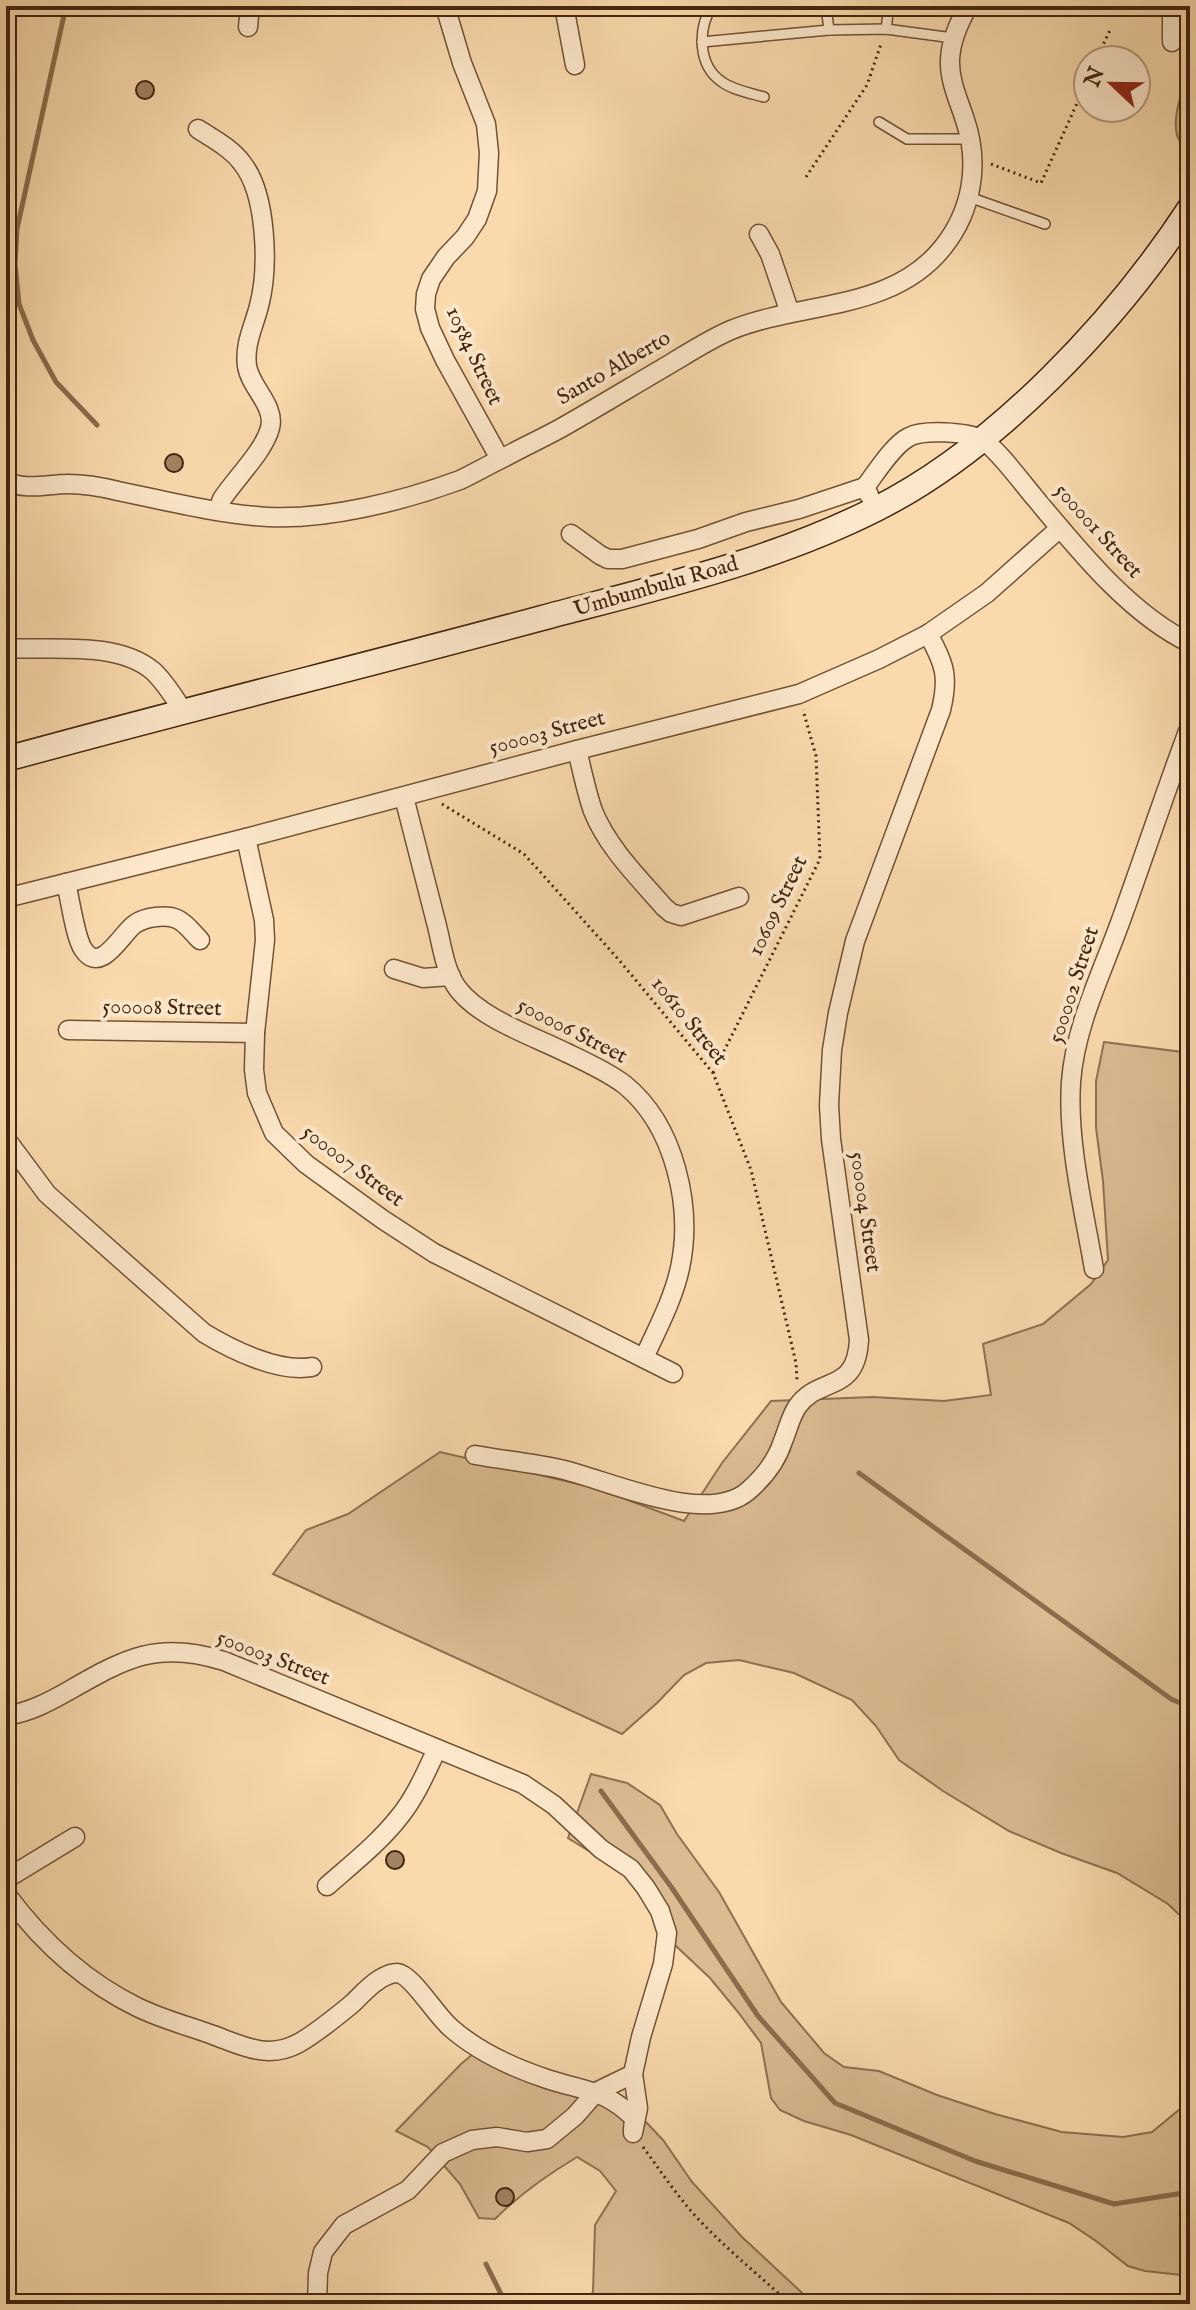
<svg xmlns="http://www.w3.org/2000/svg" width="1196" height="2310" viewBox="0 0 1196 2310" font-family="'IM FELL English',serif">
	<rect width="100%" height="100%" fill="#fadaad"/>
	<filter id="stains"><feTurbulence type="fractalNoise" baseFrequency=".0025" numOctaves="4"/><feColorMatrix values="0 0 0 0 .2 0 0 0 0 .09 0 0 0 0 .02 0 0 0 .5 -.17"/></filter>
	<radialGradient id="worn" r=".72"><stop offset=".6" stop-color="#630" stop-opacity="0"/><stop offset="1" stop-color="#630" stop-opacity=".3"/></radialGradient>
	<!-- green -->
	<g fill="#dbbb92" stroke="#8f7050" stroke-width="2">
		<path d="M1190,60V150C1187,147 1183,145 1180,142C1167,121 1187,83 1190,60Z"/>
		<polygon points="1104,1042 1190,1053 1190,1925 1168,1904 1117,1873 1061,1853 1009,1831 943,1791 899,1760 876,1726 852,1700 794,1673 739,1660 706,1663 684,1675 657,1703 622,1734 273,1574 306,1530 348,1514 440,1452 596,1488 684,1521 722,1463 771,1401 873,1397 944,1401 991,1395 983,1344 1043,1324 1091,1284 1108,1260 1103,1181 1096,1128 1096,1081"/>
		<polygon points="591,1774 627,1783 660,1805 677,1834 719,1892 781,2002 824,2053 844,2067 879,2071 937,2095 995,2114 1062,2132 1123,2137 1152,2132 1180,2109 1190,2097 1190,2276 1145,2271 1128,2266 1096,2241 1069,2223 851,2135 804,2121 780,2110 771,2098 761,2043 738,2012 710,1978 676,1946 631,1877 568,1838"/>
		<path d="M485,2044L502,2055L615,2095L645,2121L663,2140L692,2182L742,2237L814,2304H588L593,2291L595,2225L616,2191L600,2171L577,2157C547,2175 520,2194 495,2219L479,2218L460,2184L428,2147L396,2131L461,2064Z"/>
	</g>
	<g fill="none" stroke-linecap="round" stroke-linejoin="round">
		<!-- stream -->
		<g stroke="#8c6c4d" stroke-width="5">
			<polyline points="66,6 17,229 15,264 19,304 33,340 56,382 97,425"/>
			<polyline points="859,1473 1171,1699 1190,1707"/>
			<polyline points="601,1791 672,1888 758,2016 835,2103 975,2161 1114,2204 1190,2192"/>
			<polyline points="486,2264 506,2304"/>
		</g>
	</g>
	<!-- building -->
	<g fill="#a28361" stroke="#43250f" stroke-width="2">
		<circle cx="145" cy="90" r="9"/>
		<circle cx="174" cy="463" r="9"/>
		<circle cx="395" cy="1860" r="9"/>
		<circle cx="505" cy="2197" r="9"/>
	</g>
	<g fill="none" stroke-linecap="round" stroke-linejoin="round">
		<defs>
			<g id="lane">
				<path d="M712,6C698,28 697,65 722,82C733,90 750,93 764,97"/>
				<polyline points="826,6 829,30"/>
				<polyline points="886,29 889,6"/>
				<polyline points="702,42 829,30 886,29 953,38"/>
				<polyline points="879,122 907,139 971,139"/>
				<polyline points="969,197 1045,224"/>
			</g>
			<g id="street">
				<polyline points="445,6 462,63 486,124 489,153 487,191 477,219 465,237 446,257 431,279 426,294 425,309 430,328 445,360 500,459"/>
				<polyline points="564,6 575,65"/>
				<polyline points="1172,6 1172,42"/>
				<polyline points="248,27 250,6"/>
				<path d="M198,129C213,139 231,148 242,163C267,194 269,268 259,306C254,326 244,344 247,366C250,387 276,406 270,428C264,451 236,478 222,499L218,510"/>
				<polyline points="759,234 770,254 790,313"/>
				<path d="M6,481C26,491 47,484 68,484C85,484 102,487 118,491C167,501 218,514 268,517C328,520 403,501 460,480C475,473 490,464 505,457C523,447 543,438 561,428C598,407 634,385 670,364C690,352 710,339 731,330C802,301 893,312 944,246C972,210 980,164 965,120C959,101 949,81 950,59C951,40 959,23 968,6"/>
				<path d="M865,487C876,473 893,445 909,437C923,429 967,432 981,439C996,447 1023,484 1035,498C1077,548 1129,614 1190,643"/>
				<polyline points="571,534 600,555 608,559 622,559 698,539 746,522 799,509 865,487 869,495"/>
				<path d="M6,648C51,651 116,640 153,671C165,682 174,697 183,711"/>
				<path d="M577,750C582,770 586,791 593,811C608,848 638,877 664,907L671,913L681,916L739,897"/>
				<path d="M404,797C415,840 426,883 437,926C442,946 445,972 458,989C481,1019 533,1036 567,1053C586,1062 608,1072 625,1085C675,1126 693,1207 680,1268C673,1300 657,1329 644,1358"/>
				<polyline points="246,838 264,920 265,940 255,1033 254,1070 257,1093 274,1133 306,1164 382,1219 434,1253 673,1373"/>
				<path d="M66,883C70,898 75,937 83,949C101,977 123,931 135,924C145,917 166,914 177,919C186,923 193,933 200,940"/>
				<polyline points="6,898 246,838 577,750 799,694 879,659 928,634 987,593 1060,528"/>
				<polyline points="394,969 423,978 451,976"/>
				<polyline points="68,1030 255,1033"/>
				<path d="M6,1139L47,1194L204,1333C232,1350 279,1373 312,1367"/>
				<path d="M1094,1269C1084,1211 1067,1141 1071,1082C1075,1026 1102,973 1121,920C1144,856 1166,790 1190,726"/>
				<path d="M475,1455C503,1460 532,1463 560,1469C609,1480 706,1527 748,1491C763,1478 777,1460 783,1441C788,1429 790,1418 797,1407C819,1375 856,1395 859,1340L831,1139L829,1105L832,1050L838,1013L855,941L941,710C949,677 945,664 928,634"/>
				<path d="M6,1716C30,1712 49,1702 70,1690C126,1658 158,1640 224,1661L523,1784L554,1805L601,1849L631,1869L646,1888L660,1911L667,1933L663,1964L641,2037L633,2074L638,2108L633,2133"/>
				<polyline points="6,1879 75,1837"/>
				<path d="M327,1886C352,1864 380,1842 400,1816C416,1796 426,1772 437,1749"/>
				<path d="M6,1894C41,1941 85,1982 139,2008C162,2019 188,2026 213,2035C243,2046 268,2060 299,2043C318,2032 336,2017 353,2003C361,1995 370,1985 380,1979C385,1976 391,1973 397,1973C412,1974 436,2016 451,2028C477,2051 514,2068 547,2079C583,2091 605,2089 634,2118L633,2130"/>
				<polyline points="317,2304 318,2273 323,2252 344,2225 408,2190 443,2153 472,2140 497,2137 527,2142 547,2139 575,2116 596,2092 633,2074"/>
			</g>
			<path id="secondary" d="M6,759C184,710 364,666 542,618C655,588 771,562 876,509C997,448 1116,321 1190,208"/>
		</defs>
		<!-- lane casing -->
		<use href="#lane" stroke="#715236" stroke-width="12"/>
		<!-- street casing -->
		<use href="#street" stroke="#715236" stroke-width="21"/>
		<!-- secondary casing -->
		<use href="#secondary" stroke="#43250f" stroke-width="27"/>
		<!-- path -->
		<g stroke="#43250f" stroke-width="3" stroke-dasharray="2 4" stroke-linecap="butt">
			<polyline points="1096,60 1111,28"/>
			<polyline points="991,164 1041,183 1088,79"/>
			<polyline points="806,177 867,85 881,44"/>
			<polyline points="442,804 524,854 619,960 713,1073 751,1170 796,1363 797,1380"/>
			<polyline points="713,1073 820,859 816,756 803,710"/>
			<path d="M643,2147C659,2169 674,2191 691,2211C721,2245 757,2273 790,2304"/>
		</g>
		<!-- lane -->
		<use href="#lane" stroke="#fce7ca" stroke-width="9"/>
		<!-- street -->
		<use href="#street" stroke="#fce7ca" stroke-width="18"/>
		<!-- secondary -->
		<use href="#secondary" stroke="#fce7ca" stroke-width="24"/>
	</g>
	<g text-anchor="middle" dominant-baseline="central" stroke-width="8" stroke-linejoin="round" paint-order="stroke">
		<!-- street labels -->
		<g font-size="22" fill="#43250f" stroke="#fce7ca">
			<text transform="translate(474 356) rotate(65)">10584 Street</text>
			<text transform="translate(614 368) rotate(-30)">Santo Alberto</text>
			<text transform="translate(1098 531) rotate(48)">500001 Street</text>
			<text transform="translate(656 587) rotate(-16)">Umbumbulu Road</text>
			<text transform="translate(547 733) rotate(-15)">500003 Street</text>
			<text transform="translate(778 906) rotate(-64)">10609 Street</text>
			<text transform="translate(1074 985) rotate(-72)">500002 Street</text>
			<text transform="translate(162 1008) rotate(1)">500008 Street</text>
			<text transform="translate(689 1021) rotate(51)">10610 Street</text>
			<text transform="translate(572 1031) rotate(27)">500006 Street</text>
			<text transform="translate(353 1166) rotate(37)">500007 Street</text>
			<text transform="translate(865 1212) rotate(82)">500004 Street</text>
			<text transform="translate(273 1658) rotate(21)">500003 Street</text>
		</g>
	</g>
	<!-- margin -->
	<rect width="1196" height="2310" fill="none" stroke="#fadaad" stroke-width="32"/>
	<rect x="8" y="8" width="1180" height="2294" fill="none" stroke="#43250f" stroke-width="4"/>
	<rect x="16" y="16" width="1164" height="2278" fill="none" stroke="#43250f" stroke-width="2"/>
	<!-- north arrow -->
	<g transform="translate(1112 84) rotate(292)"><circle r="38" fill="#fce7ca" stroke="#b2997f" stroke-width="2"/>
	<path d="M0-6L14 30L0 20L-14 30Z" fill="#8f2418"/>
	<text y="-12" font-size="22" font-weight="bold" text-anchor="middle" fill="#43250f">N</text>
	</g>
	<rect width="100%" height="100%" filter="url(#stains)"/>
	<rect width="100%" height="100%" fill="url(#worn)"/>
</svg>
